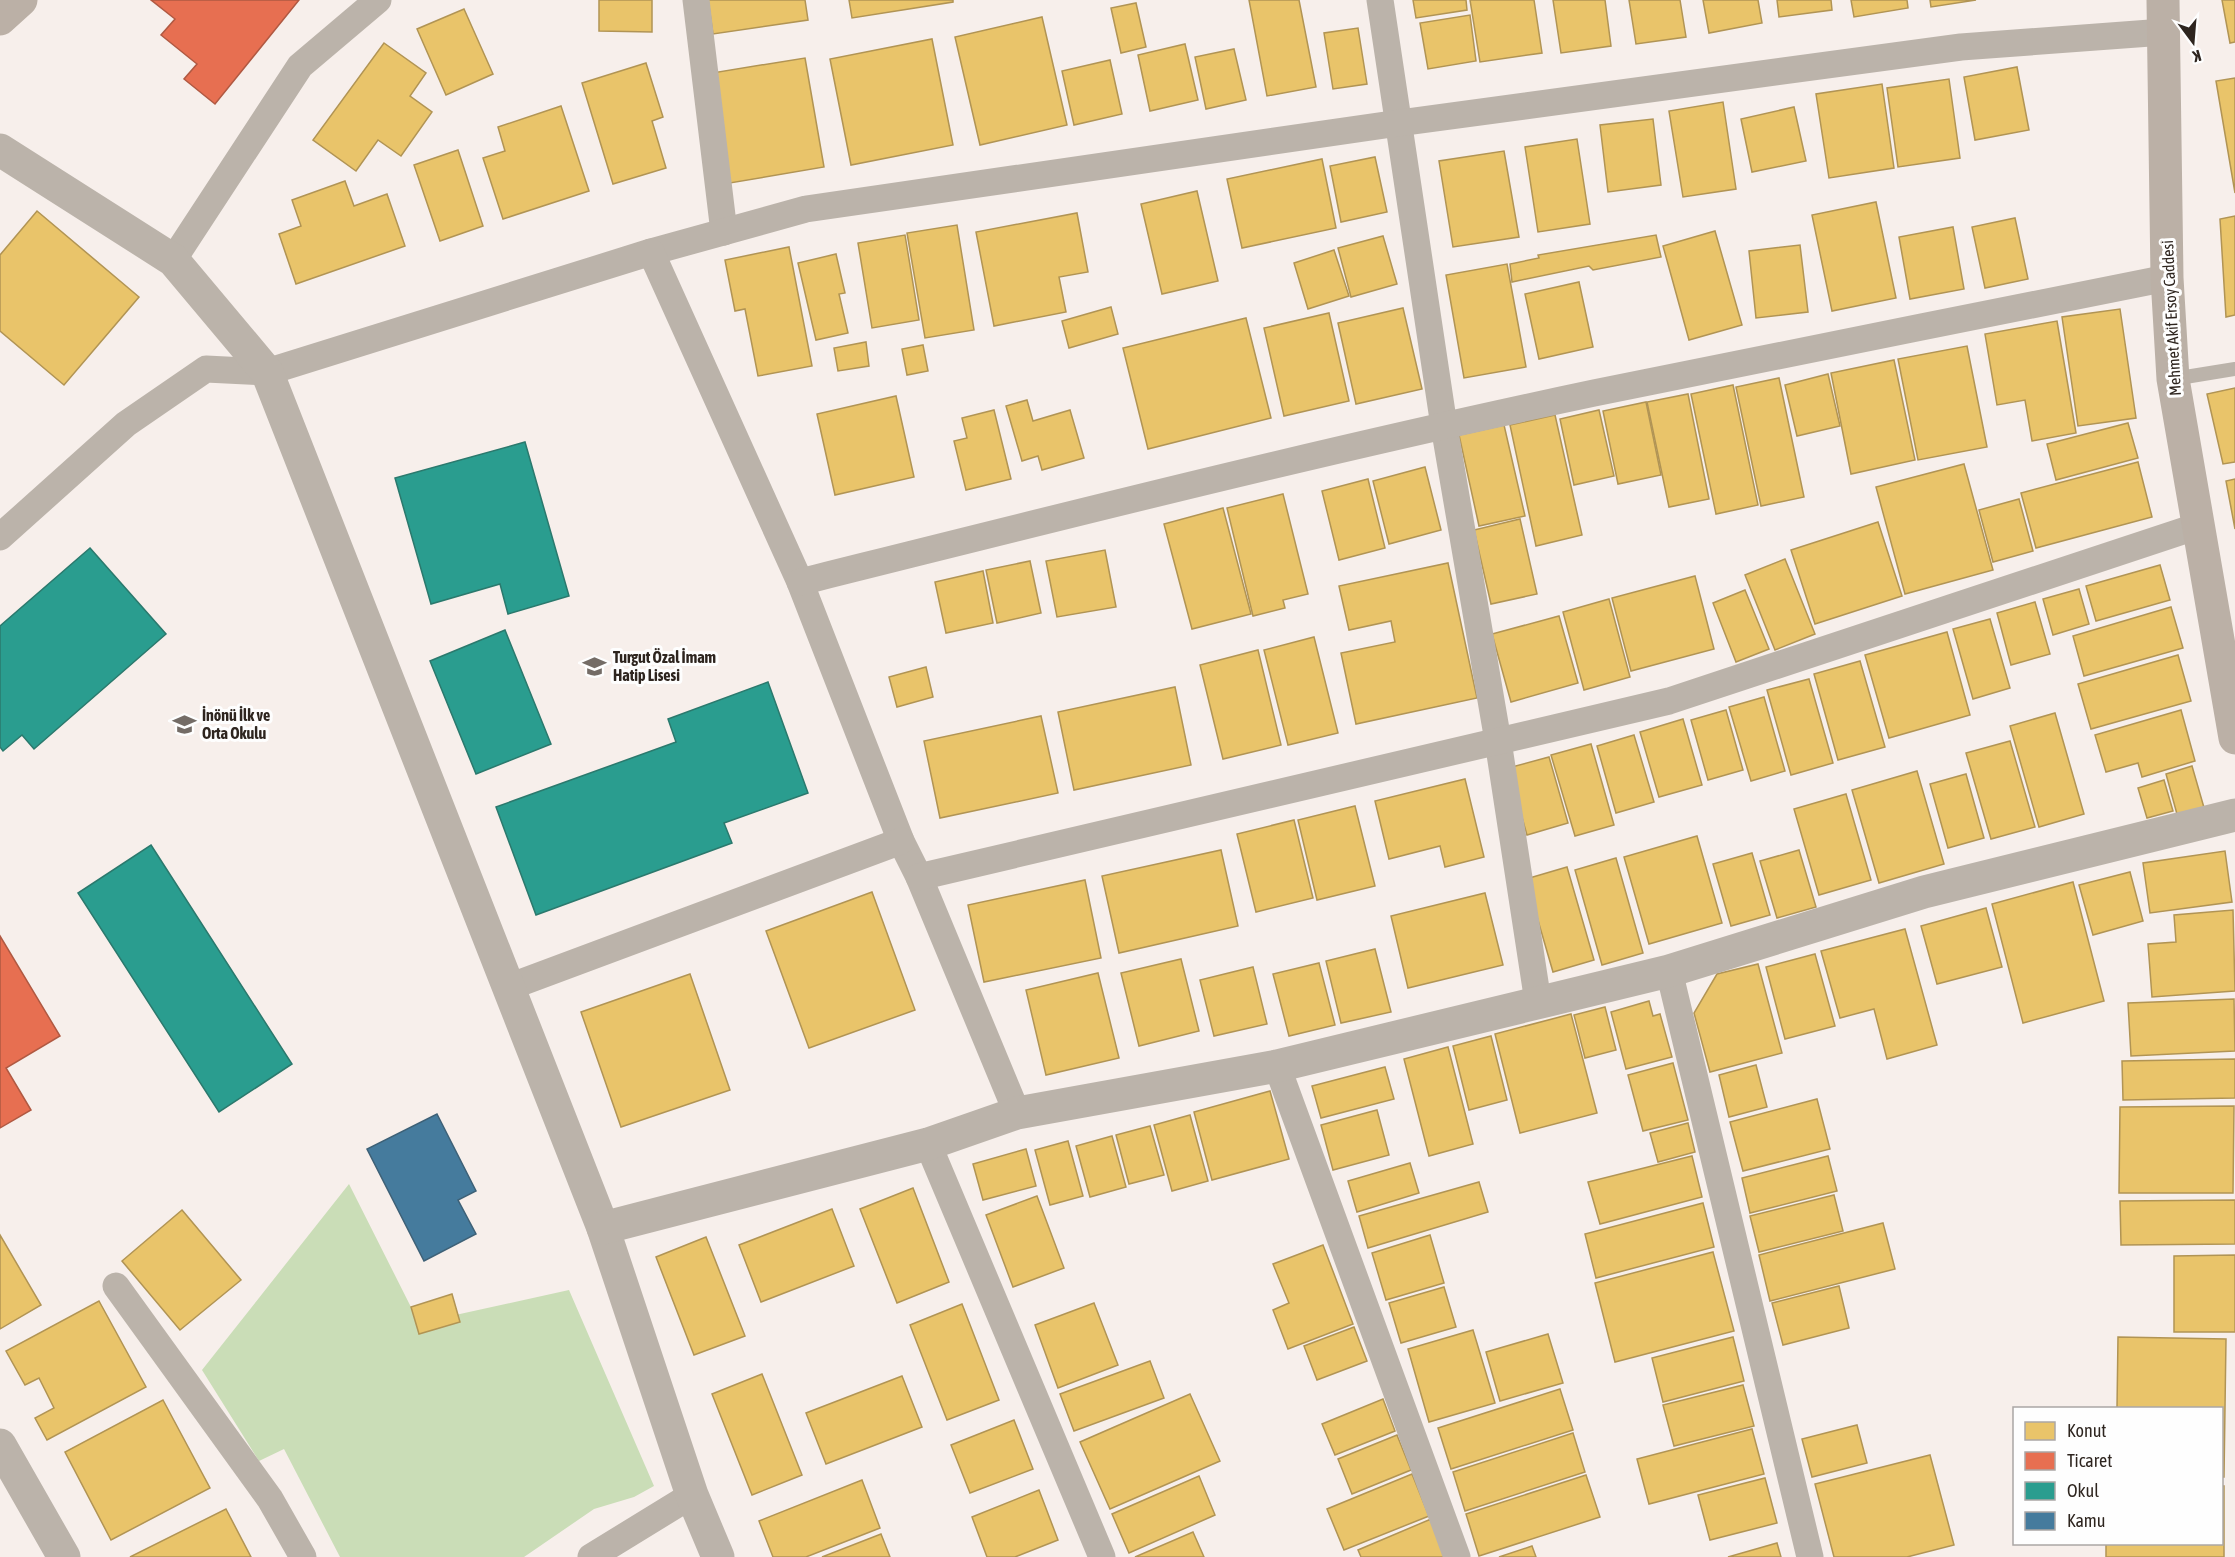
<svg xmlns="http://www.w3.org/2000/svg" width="2235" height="1557" viewBox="0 0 2235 1557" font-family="'Asap Condensed',sans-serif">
	<rect width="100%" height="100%" fill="#f7efeb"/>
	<!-- green -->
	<polygon fill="#caddb7" points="349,1184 419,1323 569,1290 654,1486 634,1497 594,1509 524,1557 340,1557 284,1449 259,1461 202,1370"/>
	<!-- homes -->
	<g fill="#e9c46a" stroke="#b19454" stroke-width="1.5">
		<polygon points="599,0 652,0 652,32 599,31"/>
		<polygon points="708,0 805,0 808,20 713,34"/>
		<polygon points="849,0 953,0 953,2 852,18"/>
		<polygon points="1249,0 1299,0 1316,87 1267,96"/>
		<polygon points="1413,0 1466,0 1467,10 1416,18"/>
		<polygon points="1470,0 1534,0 1542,53 1480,62"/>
		<polygon points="1553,0 1605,0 1611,46 1561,53"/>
		<polygon points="1629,0 1680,0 1686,37 1636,44"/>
		<polygon points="1703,0 1758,0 1762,23 1709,33"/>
		<polygon points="1777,0 1831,0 1832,10 1779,17"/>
		<polygon points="1851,0 1907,0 1908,8 1854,17"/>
		<polygon points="1930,0 1976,0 1931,7"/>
		<polygon points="2222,0 2235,0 2235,42 2230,43"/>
		<polygon points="1136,3 1146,47 1121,53 1111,8"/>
		<polygon points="464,9 493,74 446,95 417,29"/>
		<polygon points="1470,15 1476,61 1428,69 1420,23"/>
		<polygon points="1042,17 1067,125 980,145 955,37"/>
		<polygon points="1358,28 1367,84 1333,89 1324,33"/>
		<polygon points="932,39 953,145 851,165 830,59"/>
		<polygon points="384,43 426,73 410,96 432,112 401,156 378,140 356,171 313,140"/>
		<polygon points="1185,44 1198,100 1150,111 1138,55"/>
		<polygon points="1234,49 1246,100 1206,109 1195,57"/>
		<polygon points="805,58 824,167 730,183 712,73"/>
		<polygon points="1110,60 1122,114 1074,125 1062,71"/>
		<polygon points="646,63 663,117 652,121 666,168 613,184 582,83"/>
		<polygon points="2017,67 2029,130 1975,140 1964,77"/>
		<polygon points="2235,78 2235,193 2216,81"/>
		<polygon points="1949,79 1960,158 1898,167 1887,88"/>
		<polygon points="1882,84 1894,168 1829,178 1816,94"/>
		<polygon points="1723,102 1736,189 1683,197 1669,111"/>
		<polygon points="561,106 589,191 503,219 483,158 505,151 498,127"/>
		<polygon points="1794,107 1806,161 1752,172 1741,119"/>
		<polygon points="1653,119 1661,185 1608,192 1600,125"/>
		<polygon points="1577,139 1590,224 1538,232 1525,147"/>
		<polygon points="458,150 483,226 440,241 414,165"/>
		<polygon points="1504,151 1519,237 1453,247 1439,161"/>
		<polygon points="1375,157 1387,212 1341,222 1330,166"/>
		<polygon points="1322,159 1336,228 1242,248 1227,179"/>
		<polygon points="345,181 354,206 387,194 405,246 296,284 279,234 301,226 292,200"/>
		<polygon points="1197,191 1218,281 1162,294 1141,204"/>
		<polygon points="1876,202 1896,298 1832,311 1812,215"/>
		<polygon points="37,211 139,297 64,385 0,331 0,255"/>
		<polygon points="1077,213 1088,272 1059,277 1066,312 994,326 976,232"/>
		<polygon points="2235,216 2235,315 2226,317 2220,219"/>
		<polygon points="2015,218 2028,279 1985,288 1972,227"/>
		<polygon points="957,225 974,330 925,338 907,233"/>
		<polygon points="1953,227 1964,289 1910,299 1899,237"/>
		<polygon points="1715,231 1742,325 1689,340 1663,246"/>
		<polygon points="905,235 919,320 872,328 858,243"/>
		<polygon points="1656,235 1661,257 1593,270 1589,266 1512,282 1510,264 1539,258 1538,255"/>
		<polygon points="1383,236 1397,284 1351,297 1338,248"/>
		<polygon points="1800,245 1808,312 1756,318 1749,251"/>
		<polygon points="789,247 812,366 758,376 745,309 735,311 725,260"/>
		<polygon points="1334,250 1349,296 1308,309 1294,263"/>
		<polygon points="836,254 845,293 839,294 848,333 816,340 798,263"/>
		<polygon points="1507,264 1526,367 1464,378 1446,275"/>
		<polygon points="1579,282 1593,347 1539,359 1525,294"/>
		<polygon points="1111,307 1118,334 1069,348 1062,321"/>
		<polygon points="1403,308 1422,389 1356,404 1338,323"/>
		<polygon points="2120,309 2136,418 2078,426 2062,317"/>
		<polygon points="1329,313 1349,401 1284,416 1264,328"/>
		<polygon points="1246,318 1271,418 1148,449 1123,348"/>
		<polygon points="2057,321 2076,433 2032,441 2025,400 1997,405 1985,334"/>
		<polygon points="866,342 869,366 838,371 834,348"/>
		<polygon points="923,345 928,371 907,375 902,349"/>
		<polygon points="1967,346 1987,447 1918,460 1898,359"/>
		<polygon points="1894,360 1915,460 1851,474 1831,373"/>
		<polygon points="1828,374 1840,426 1797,436 1785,385"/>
		<polygon points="1779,378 1804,497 1761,506 1736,387"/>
		<polygon points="1733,385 1758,505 1716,514 1691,394"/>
		<polygon points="2235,388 2235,462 2223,464 2207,394"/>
		<polygon points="1688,394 1709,499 1669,507 1647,402"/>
		<polygon points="896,396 914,477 835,495 817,414"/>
		<polygon points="1027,400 1033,421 1070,410 1084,458 1042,470 1038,456 1022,461 1006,406"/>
		<polygon points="1646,402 1661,475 1618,484 1603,411"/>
		<polygon points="994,410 1011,479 966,490 954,441 967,438 962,418"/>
		<polygon points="1599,410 1614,476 1574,485 1560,419"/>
		<polygon points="1555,415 1582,535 1536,546 1510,425"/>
		<polygon points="2128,423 2138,458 2056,480 2047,444"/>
		<polygon points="1504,425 1525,516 1479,526 1459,435"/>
		<polygon points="2138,462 2152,517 2036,548 2021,493"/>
		<polygon points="1964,464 1993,570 1905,594 1876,487"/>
		<polygon points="1425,467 1441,530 1389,544 1373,481"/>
		<polygon points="1368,479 1385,548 1339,560 1322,491"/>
		<polygon points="2235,479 2235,529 2226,481"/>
		<polygon points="1283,494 1308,594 1283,600 1285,608 1253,616 1227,508"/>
		<polygon points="2019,499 2033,551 1993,562 1979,510"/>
		<polygon points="1223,508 1251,614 1192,629 1164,524"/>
		<polygon points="1520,519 1537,594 1491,604 1474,530"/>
		<polygon points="1878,522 1902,596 1815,624 1791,550"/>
		<polygon points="1105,550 1116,607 1057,617 1046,561"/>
		<polygon points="1785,559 1815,634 1775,650 1745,575"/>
		<polygon points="1030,561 1041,613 997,623 986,570"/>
		<polygon points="1448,563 1477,698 1356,724 1341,653 1395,642 1391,621 1349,630 1339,586"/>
		<polygon points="2160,565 2170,600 2096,621 2086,586"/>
		<polygon points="983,571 993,623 946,633 935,582"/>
		<polygon points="1695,576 1714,649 1631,671 1612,598"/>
		<polygon points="2079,589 2089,624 2053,635 2043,599"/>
		<polygon points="1745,590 1769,649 1736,662 1713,603"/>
		<polygon points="1609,599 1630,677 1584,690 1563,612"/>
		<polygon points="2035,602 2050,654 2011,665 1997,613"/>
		<polygon points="2171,607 2183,648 2084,676 2073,636"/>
		<polygon points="1559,616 1578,683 1511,702 1492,634"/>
		<polygon points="1990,619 2010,688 1973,699 1953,629"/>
		<polygon points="1947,632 1970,715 1889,738 1865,655"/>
		<polygon points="1314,637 1338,733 1288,745 1264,650"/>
		<polygon points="1258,650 1281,745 1223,759 1200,665"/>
		<polygon points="2178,655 2191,701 2091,729 2078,684"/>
		<polygon points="1860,661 1885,747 1838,760 1814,674"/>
		<polygon points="926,667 933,697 897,707 889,677"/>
		<polygon points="1809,679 1833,763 1791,775 1767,690"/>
		<polygon points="1175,687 1191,765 1074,790 1058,712"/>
		<polygon points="1764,697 1785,771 1751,781 1729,707"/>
		<polygon points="1726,710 1743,770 1708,780 1691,720"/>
		<polygon points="2181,710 2195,761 2142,777 2138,763 2106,772 2095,735"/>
		<polygon points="2055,713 2084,814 2039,827 2010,726"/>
		<polygon points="1041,716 1058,793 940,818 924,741"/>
		<polygon points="1683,719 1702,785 1659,797 1640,732"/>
		<polygon points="1634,735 1654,802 1616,813 1597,746"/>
		<polygon points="2010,741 2035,827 1991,839 1966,753"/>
		<polygon points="1591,744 1614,825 1575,836 1551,755"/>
		<polygon points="1549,757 1568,823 1527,835 1508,768"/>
		<polygon points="2192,766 2207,818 2180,825 2166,774"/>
		<polygon points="1917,771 1944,864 1879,883 1852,790"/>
		<polygon points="1966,774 1984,838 1948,848 1930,784"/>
		<polygon points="1465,779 1484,857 1445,867 1440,846 1389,859 1375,801"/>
		<polygon points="2164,780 2173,811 2147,818 2138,788"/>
		<polygon points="1846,794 1871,880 1819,895 1794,809"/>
		<polygon points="1355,806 1375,886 1317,900 1298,820"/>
		<polygon points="1294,820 1313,898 1256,912 1237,834"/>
		<polygon points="1697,836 1722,923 1649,944 1624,857"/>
		<polygon points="1221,850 1238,926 1119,953 1102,876"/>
		<polygon points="1799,850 1816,907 1777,918 1760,861"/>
		<polygon points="2225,851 2232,902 2150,913 2143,863"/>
		<polygon points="1752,853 1770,915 1731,926 1713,864"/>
		<polygon points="1616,858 1643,953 1602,965 1575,870"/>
		<polygon points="1567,867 1594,960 1553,972 1526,879"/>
		<polygon points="2130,872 2143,921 2093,935 2079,885"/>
		<polygon points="1085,880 1101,958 984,982 968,905"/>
		<polygon points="2073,882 2104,1001 2023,1023 1992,904"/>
		<polygon points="872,892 915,1010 809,1048 766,931"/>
		<polygon points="1485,893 1503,965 1408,988 1391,916"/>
		<polygon points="1986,908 2002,967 1937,984 1921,926"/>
		<polygon points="2233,910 2235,991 2152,997 2148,944 2176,942 2174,915"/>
		<polygon points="1905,929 1937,1045 1887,1059 1874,1009 1840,1018 1821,951"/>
		<polygon points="1375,949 1391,1012 1341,1023 1326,961"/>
		<polygon points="1815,954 1835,1026 1785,1039 1766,967"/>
		<polygon points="1181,959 1199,1031 1139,1046 1121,973"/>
		<polygon points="1319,963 1335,1025 1289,1036 1273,974"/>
		<polygon points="1758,964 1782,1053 1710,1072 1694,1013 1717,974"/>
		<polygon points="1253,967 1267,1024 1214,1036 1200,980"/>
		<polygon points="1098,973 1119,1058 1046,1075 1026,990"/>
		<polygon points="690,974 730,1090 621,1127 581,1012"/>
		<polygon points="2234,999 2235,1051 2131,1056 2128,1003"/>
		<polygon points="1649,1001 1653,1016 1660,1014 1672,1057 1626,1069 1611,1012"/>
		<polygon points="1605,1007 1616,1050 1585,1058 1574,1015"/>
		<polygon points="1571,1014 1597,1113 1520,1133 1495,1034"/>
		<polygon points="1491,1036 1507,1100 1469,1110 1453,1046"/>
		<polygon points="1448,1047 1473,1144 1429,1156 1404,1059"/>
		<polygon points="2235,1059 2235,1098 2123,1100 2122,1061"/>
		<polygon points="1673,1063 1688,1120 1643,1131 1628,1075"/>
		<polygon points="1756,1065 1767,1107 1729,1117 1719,1075"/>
		<polygon points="1385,1067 1394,1099 1321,1118 1312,1086"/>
		<polygon points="1270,1091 1289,1159 1212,1180 1194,1112"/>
		<polygon points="1817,1099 1830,1149 1743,1171 1730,1122"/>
		<polygon points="2234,1106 2233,1193 2119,1193 2120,1107"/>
		<polygon points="1377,1110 1389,1155 1333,1170 1321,1125"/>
		<polygon points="1190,1115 1208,1181 1172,1191 1154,1125"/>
		<polygon points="1688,1123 1695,1152 1658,1162 1650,1133"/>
		<polygon points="1150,1126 1164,1175 1129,1184 1116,1135"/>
		<polygon points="1112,1136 1126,1187 1090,1197 1076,1146"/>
		<polygon points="1068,1141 1083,1196 1050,1205 1035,1150"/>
		<polygon points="1026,1149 1036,1186 983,1200 973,1164"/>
		<polygon points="1692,1156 1702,1197 1600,1224 1588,1182"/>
		<polygon points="1828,1156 1837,1191 1750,1213 1742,1178"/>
		<polygon points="1410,1163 1419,1193 1357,1212 1348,1181"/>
		<polygon points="1479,1182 1488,1212 1368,1248 1359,1216"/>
		<polygon points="913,1188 949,1282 897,1303 860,1209"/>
		<polygon points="1834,1195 1843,1231 1759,1252 1750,1216"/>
		<polygon points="1037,1196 1064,1268 1013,1287 986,1215"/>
		<polygon points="2235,1200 2235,1244 2121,1245 2120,1201"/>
		<polygon points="1703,1203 1714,1247 1596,1278 1585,1234"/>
		<polygon points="832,1209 854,1266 761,1302 739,1245"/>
		<polygon points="182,1210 241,1280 180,1330 122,1261"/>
		<polygon points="1883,1223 1895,1269 1770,1301 1759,1255"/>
		<polygon points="0,1235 41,1305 0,1329"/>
		<polygon points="1430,1235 1444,1283 1386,1300 1372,1253"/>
		<polygon points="706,1237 745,1336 694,1355 656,1257"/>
		<polygon points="1323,1245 1353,1324 1288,1349 1273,1310 1289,1303 1273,1264"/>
		<polygon points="1713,1252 1734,1331 1615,1362 1595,1283"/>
		<polygon points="2235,1255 2235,1332 2174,1332 2174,1256"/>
		<polygon points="1839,1286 1849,1328 1783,1345 1772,1303"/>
		<polygon points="1444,1287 1456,1327 1401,1343 1389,1303"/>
		<polygon points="452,1294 460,1322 419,1334 411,1307"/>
		<polygon points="99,1301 146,1387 47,1440 35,1418 54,1408 39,1378 25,1385 6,1351"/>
		<polygon points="1094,1303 1118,1365 1058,1388 1035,1325"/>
		<polygon points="962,1304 999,1400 947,1420 910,1325"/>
		<polygon points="1354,1327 1367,1361 1317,1380 1304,1346"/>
		<polygon points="1473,1330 1495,1403 1429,1422 1408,1349"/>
		<polygon points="1548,1334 1563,1383 1500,1401 1486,1352"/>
		<polygon points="1733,1337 1744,1381 1663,1402 1652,1358"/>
		<polygon points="2118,1337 2226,1339 2224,1477 2222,1477 2222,1408 2117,1408"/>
		<polygon points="1150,1361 1164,1398 1074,1431 1060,1394"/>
		<polygon points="762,1374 802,1475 752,1495 712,1394"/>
		<polygon points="902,1376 922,1427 826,1464 806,1413"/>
		<polygon points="1743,1385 1754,1426 1674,1446 1663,1405"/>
		<polygon points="1560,1389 1573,1430 1451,1469 1438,1428"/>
		<polygon points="1190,1394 1220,1461 1110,1509 1080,1442"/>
		<polygon points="1383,1399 1395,1431 1335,1455 1322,1424"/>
		<polygon points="163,1400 210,1488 111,1540 65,1452"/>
		<polygon points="1014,1420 1033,1469 970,1493 951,1445"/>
		<polygon points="1857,1425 1867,1463 1812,1477 1802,1439"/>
		<polygon points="1752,1429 1764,1474 1649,1504 1637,1459"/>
		<polygon points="1573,1433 1585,1472 1465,1511 1453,1472"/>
		<polygon points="1397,1435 1411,1470 1352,1494 1338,1459"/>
		<polygon points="1930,1455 1954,1545 1907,1557 1834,1557 1815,1484"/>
		<polygon points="1412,1474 1429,1516 1344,1550 1327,1509"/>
		<polygon points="1586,1475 1600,1517 1479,1556 1466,1514"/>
		<polygon points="1199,1476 1215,1515 1129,1553 1112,1514"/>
		<polygon points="1765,1478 1777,1523 1710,1540 1698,1495"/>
		<polygon points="862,1480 880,1528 806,1557 773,1557 759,1521"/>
		<polygon points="2222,1486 2224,1486 2224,1557 2106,1557 2106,1544 2222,1544"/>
		<polygon points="1039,1490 1058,1540 1015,1557 987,1557 972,1517"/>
		<polygon points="226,1509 251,1557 130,1557"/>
		<polygon points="1431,1519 1447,1557 1361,1557 1358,1550"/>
		<polygon points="1193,1532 1204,1557 1135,1557"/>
		<polygon points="881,1534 890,1557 822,1557"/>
		<polygon points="1777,1543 1781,1557 1728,1557"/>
		<polygon points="1532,1546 1536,1557 1499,1557"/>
	</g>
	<!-- shops -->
	<g fill="#e76f51" stroke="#b05942" stroke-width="1.5">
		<polygon points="151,0 299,0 215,104 184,79 197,64 161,35 175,19"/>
		<polygon points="0,936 60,1036 6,1068 31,1110 0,1128"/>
	</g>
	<!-- schools -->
	<g fill="#2a9d8f" stroke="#2b796d" stroke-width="1.5">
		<polygon points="525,442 569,596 508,614 500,584 431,604 395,478"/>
		<polygon points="90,548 166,634 34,749 22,735 3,751 0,747 0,626"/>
		<polygon points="505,630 551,744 476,774 430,661"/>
		<polygon points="768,682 808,793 724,823 732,843 536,915 496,807 676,742 668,719"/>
		<polygon points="151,845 292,1064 219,1112 78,893"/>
	</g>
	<!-- public -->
	<polygon fill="#457b9d" stroke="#3e6177" stroke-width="1.5" points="437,1114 476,1191 458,1200 476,1234 424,1261 367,1149"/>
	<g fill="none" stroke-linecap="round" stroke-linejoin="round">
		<!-- service -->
		<polyline stroke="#bbb3aa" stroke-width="14" points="2173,379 2235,369"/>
		<!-- minor -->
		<g stroke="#bbb3aa" stroke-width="27">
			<polyline points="696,0 724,232"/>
			<polyline points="1380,0 1444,426 1498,741 1538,1002"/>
			<polyline points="651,252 806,209 1399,123 1961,47 2164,32"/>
			<polyline points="173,260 300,66 378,0"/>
			<polyline points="0,537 126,424 206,369 267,372 651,252 800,582 901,841 919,877 1017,1113"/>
			<path d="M800,582C1064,516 1328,449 1594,393C1785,353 1976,317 2167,278"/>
			<polyline points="919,877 1669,701 2198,526"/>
			<polyline points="1669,971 1810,1557"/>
			<polyline points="509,987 901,841"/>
			<polyline points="1277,1066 1457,1557"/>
			<polyline points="928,1144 1102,1557"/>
			<polyline points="116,1286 270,1499 303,1557"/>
			<polyline points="591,1557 692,1495"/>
		</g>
		<!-- tertiary -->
		<g stroke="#bbb3aa" stroke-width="33">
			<polyline points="0,150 173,260 267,372 603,1228 692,1495 718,1557"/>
			<polyline points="603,1228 928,1144 1017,1113 1277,1066 1669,971 1924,892 2235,815"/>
			<polyline points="0,1445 64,1557"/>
		</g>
		<!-- secondary -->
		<g stroke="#bbb0a6" stroke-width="33">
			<polyline points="2163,0 2167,278 2173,379 2235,738"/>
			<polyline points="0,19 21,0"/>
		</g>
	</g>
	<!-- icons -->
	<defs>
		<symbol id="school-bare" viewBox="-9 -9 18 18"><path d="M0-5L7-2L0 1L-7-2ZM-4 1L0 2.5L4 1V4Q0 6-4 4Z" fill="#746c66" stroke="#fefefe" stroke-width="2.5" paint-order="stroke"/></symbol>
	</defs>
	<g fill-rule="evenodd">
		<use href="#school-bare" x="578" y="650" width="33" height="33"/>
		<use href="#school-bare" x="168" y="708" width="33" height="33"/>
	</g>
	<g text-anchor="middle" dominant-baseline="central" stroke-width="6" stroke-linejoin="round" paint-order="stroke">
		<!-- street labels -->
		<g font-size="16" fill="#2e251f" stroke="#fefefe">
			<text transform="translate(2171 318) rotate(-93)">Mehmet Akif Ersoy Caddesi</text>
		</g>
		<!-- poi labels -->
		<g font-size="16" font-weight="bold" fill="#2e251f" stroke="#fefefe" text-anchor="start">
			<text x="613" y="657">Turgut Özal İmam<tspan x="613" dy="18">Hatip Lisesi</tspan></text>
			<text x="202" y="715">İnönü İlk ve<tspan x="202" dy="18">Orta Okulu</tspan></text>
		</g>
	</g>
	<!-- legend -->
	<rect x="2013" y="1407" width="210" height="138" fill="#fefefe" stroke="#aba7a5" stroke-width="1.5"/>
	<rect x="2025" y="1422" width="30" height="18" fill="#e9c46a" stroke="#aba7a5" stroke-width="1.5"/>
	<text x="2067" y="1437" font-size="18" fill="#2e251f">Konut</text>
	<rect x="2025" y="1452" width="30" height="18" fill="#e76f51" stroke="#aba7a5" stroke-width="1.5"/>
	<text x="2067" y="1467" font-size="18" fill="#2e251f">Ticaret</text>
	<rect x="2025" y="1482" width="30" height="18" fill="#2a9d8f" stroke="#aba7a5" stroke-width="1.5"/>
	<text x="2067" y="1497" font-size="18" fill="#2e251f">Okul</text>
	<rect x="2025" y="1512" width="30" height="18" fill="#457b9d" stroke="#aba7a5" stroke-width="1.5"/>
	<text x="2067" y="1527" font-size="18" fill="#2e251f">Kamu</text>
	<!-- north arrow -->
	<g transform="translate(2193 42) rotate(164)" stroke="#fefefe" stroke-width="4.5" paint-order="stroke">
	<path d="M0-4.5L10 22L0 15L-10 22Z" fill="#2e251f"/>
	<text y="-9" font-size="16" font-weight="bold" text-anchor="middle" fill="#2e251f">K</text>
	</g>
</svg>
